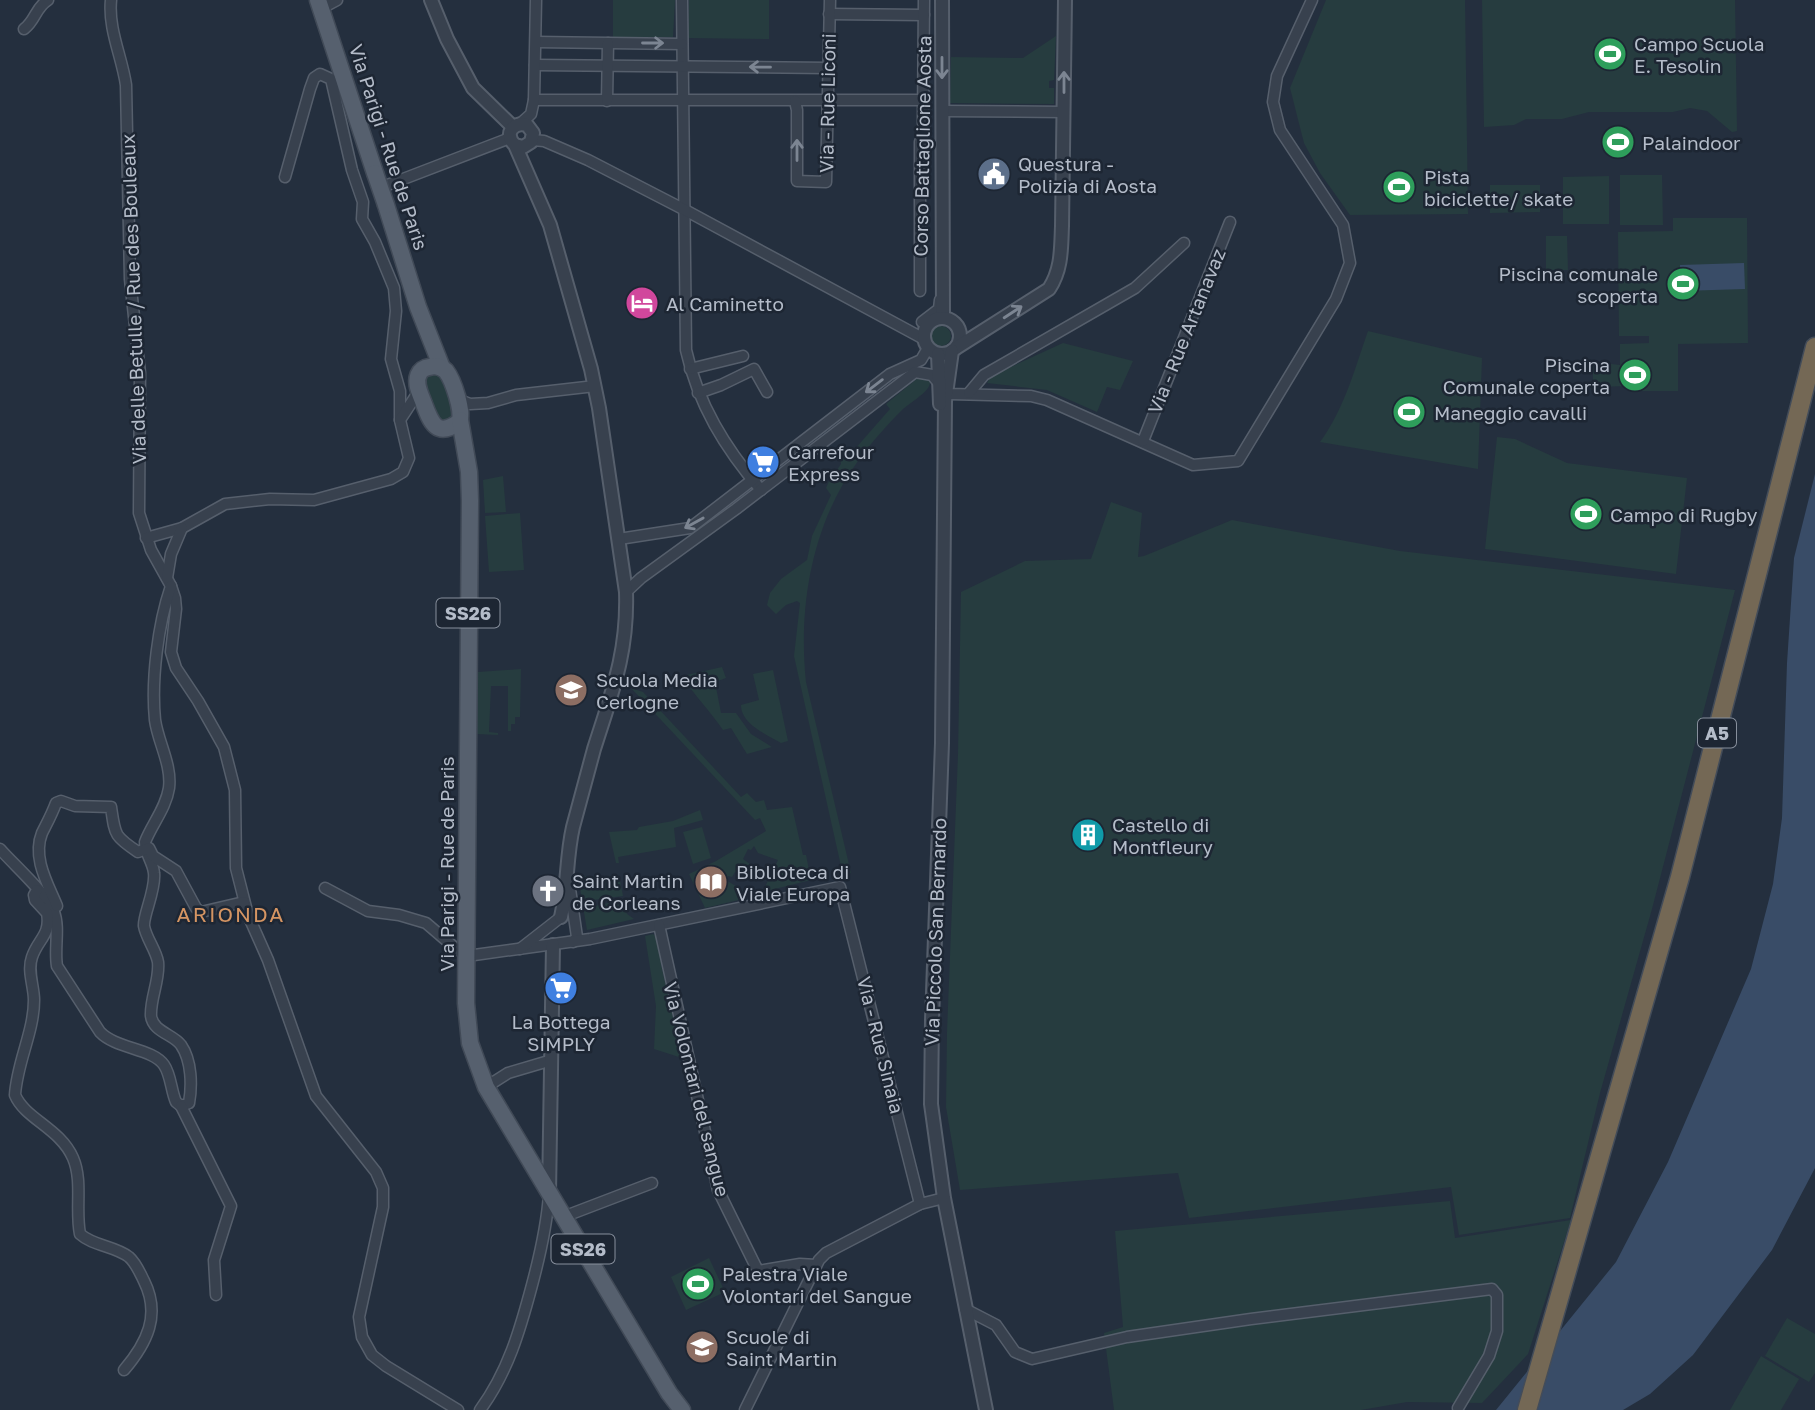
<svg xmlns="http://www.w3.org/2000/svg" width="1815" height="1410" viewBox="0 0 1815 1410" font-family="'Golos Text',sans-serif">
	<rect width="100%" height="100%" fill="#242f3e"/>
	<!-- green -->
	<g fill="#263c3f">
		<polygon points="613,0 675,0 673,37 613,37"/>
		<polygon points="689,0 769,0 769,39 688,38"/>
		<polygon points="1326,0 1465,0 1468,214 1350,215 1320,173 1304,143 1290,88"/>
		<polygon points="1482,0 1735,0 1737,131 1732,132 1707,111 1690,108 1673,112 1589,112 1562,119 1526,119 1514,125 1484,127"/>
		<polygon points="1056,36 1054,80 1049,81 1049,88 1054,88 1054,104 950,103 951,57 1023,58"/>
		<polygon points="1620,175 1662,175 1663,225 1620,225"/>
		<polygon points="1609,176 1609,224 1563,224 1563,177"/>
		<polygon points="1490,185 1540,185 1540,212 1490,213"/>
		<polygon points="1673,218 1747,218 1748,343 1678,344 1678,391 1630,391 1630,386 1593,387 1593,362 1620,365 1620,344 1649,343 1649,336 1619,336 1618,232 1673,231"/>
		<polygon points="1546,236 1567,236 1568,270 1546,270"/>
		<circle cx="941" cy="336" r="10"/>
		<path d="M1368,331L1482,358L1478,469L1320,442C1344,410 1355,368 1368,331Z"/>
		<polygon points="1063,343 1133,361 1120,390 1107,387 1097,412 1047,390 987,383 991,376"/>
		<polygon points="433,372 443,375 456,409 453,417 445,422 440,421 423,387 425,376"/>
		<path d="M919,377H930C930,382 931,383 928,388C922,396 911,402 903,409C887,425 871,443 858,461C812,524 798,606 806,682L851,873L843,875L794,656L800,603L797,601L786,605L776,614L767,605L770,593L781,579L807,560L812,536L831,495L826,488L834,470H837L841,464L840,457L847,458L890,409L886,404Z"/>
		<polygon points="1497,437 1515,439 1567,463 1687,478 1676,574 1485,549"/>
		<polygon points="503,476 506,512 485,513 483,480"/>
		<polygon points="1111,502 1142,513 1138,557 1144,556 1232,520 1400,551 1735,590 1652,909 1600,1093 1570,1218 1459,1235 1451,1187 1189,1218 1178,1173 960,1190 946,1107 947,1032 958,754 961,592 1025,561 1091,559"/>
		<polygon points="520,513 524,570 489,572 485,516"/>
		<path d="M722,667L726,678L715,682L721,713H736L751,734L772,747L747,754L731,728L723,730C710,711 694,695 682,676Z"/>
		<polygon points="521,669 520,717 515,717 515,724 511,724 511,731 508,731 508,686 491,686 489,732 498,733 498,735 477,734 478,672"/>
		<path d="M773,670L788,741L781,743C766,734 741,724 741,705L759,700L753,674Z"/>
		<polygon points="631,688 643,692 741,797 747,793 756,802 764,800 767,810 792,807 803,855 806,855 811,880 767,891 764,889 778,860 758,853 754,846 751,850 748,849 743,859 750,864 748,869 753,872 749,879 735,872 732,877 728,876 726,880 747,893 747,898 705,908 689,874 716,861 766,831 760,818 755,820"/>
		<polygon points="700,810 703,820 674,828 676,847 618,857 619,863 616,863 609,832 637,830 639,827 673,821"/>
		<polygon points="702,827 711,858 693,864 683,832"/>
		<polygon points="578,876 619,876 623,896 593,900 594,906 614,902 625,909 627,914 634,919 587,930"/>
		<polygon points="653,934 658,938 663,963 661,964 682,1058 654,1049 656,1006 645,936"/>
		<polygon points="1450,1201 1455,1238 1571,1220 1528,1354 1482,1403 1407,1402 1361,1410 1114,1410 1104,1333 1123,1327 1115,1231"/>
		<polygon points="709,1258 725,1292 686,1310 671,1277"/>
		<polygon points="1787,1318 1815,1334 1815,1373 1809,1382 1765,1356"/>
		<polygon points="1761,1356 1799,1379 1781,1410 1730,1410"/>
	</g>
	<!-- water -->
	<g fill="#394c67">
		<polygon points="1744,263 1745,289 1681,291 1680,265"/>
		<polygon points="1815,474 1815,1168 1772,1250 1693,1355 1650,1394 1623,1410 1496,1410 1616,1262 1668,1162 1751,969 1773,884 1782,818 1787,663 1794,558"/>
	</g>
	<g fill="none" stroke-linecap="round" stroke-linejoin="round">
		<defs>
			<g id="minor">
				<path d="M111,0C108,29 122,57 126,85L130,279L140,373L139,513L151,550L171,586L175,598L176,609L171,652L176,668L198,701L224,747L235,790L236,868L248,915L268,960L316,1096L376,1172L383,1188V1207L359,1317L362,1337L372,1355L386,1366L458,1410"/>
				<path d="M682,0L686,350C698,404 725,448 761,490"/>
				<polyline points="322,8 337,0"/>
				<polyline points="829,14 924,15"/>
				<path d="M24,29C36,20 35,8 48,0"/>
				<polyline points="536,42 682,44"/>
				<polyline points="535,65 828,68"/>
				<polyline points="534,100 924,100"/>
				<polyline points="607,101 608,43"/>
				<polyline points="795,101 797,110 797,181 826,182 830,0"/>
				<polyline points="943,111 1064,112"/>
				<polyline points="521,123 531,114 534,100 536,0"/>
				<polyline points="532,140 544,141 588,160 685,210 924,339"/>
				<polyline points="285,177 310,89 314,78 320,74 331,79 352,170 363,202 362,219 375,242 394,288 396,311 391,359 400,391 400,420"/>
				<polyline points="385,186 510,138"/>
				<polyline points="920,291 920,142 925,130 923,123 924,0"/>
				<polyline points="922,322 939,309 940,300"/>
				<polyline points="690,369 743,356"/>
				<polyline points="942,389 950,394 1031,396 1047,400 1193,465 1238,461 1336,299 1350,263 1343,225 1280,130 1273,102 1277,76 1312,0"/>
				<polyline points="698,393 721,385 754,369 767,392"/>
				<polyline points="969,393 984,375 1135,288 1184,243"/>
				<polyline points="457,399 470,404 488,403 516,395 595,386"/>
				<polyline points="1143,441 1230,222"/>
				<polyline points="146,538 182,528 225,504 270,499 314,500 391,479 403,472 409,458 400,420 419,391"/>
				<polyline points="619,539 690,528 890,374 921,360 928,348"/>
				<polyline points="167,578 171,554 182,528"/>
				<polyline points="626,592 641,578 736,509 915,372 932,375 937,381"/>
				<path d="M0,849C13,864 48,895 54,912C60,928 54,949 57,966L100,1032C116,1049 152,1048 164,1065C171,1075 171,1091 176,1102L181,1106L189,1103C192,1086 192,1061 181,1045C173,1034 153,1032 151,1016C150,998 160,980 158,962C156,950 146,938 144,926C143,915 156,890 154,873C153,862 145,854 145,842C152,824 166,808 169,788C172,765 158,742 155,720C151,680 158,624 171,586"/>
				<polyline points="569,882 577,937 573,942"/>
				<polyline points="325,888 368,911 399,915 426,923 454,947 467,956 590,939 840,887 920,1204"/>
				<path d="M37,890L34,895L35,900L47,913C51,935 38,939 32,957C27,971 34,986 34,1000C34,1032 17,1062 15,1095C25,1119 60,1128 73,1158C83,1181 75,1209 80,1234C93,1246 115,1246 129,1257C136,1263 140,1273 144,1281C161,1315 147,1343 124,1370"/>
				<path d="M57,906C48,884 32,858 42,833C47,823 52,814 56,803L61,801L75,806L111,807C115,835 114,836 138,852L149,848L153,856L176,871L196,908L201,912L244,902"/>
				<polyline points="659,925 718,1190 758,1271 800,1264 816,1265"/>
				<polyline points="520,949 561,917"/>
				<polyline points="486,1087 508,1073 552,1060"/>
				<polyline points="181,1106 231,1206 214,1260 216,1295"/>
				<polyline points="563,1217 652,1183"/>
				<polyline points="965,1309 996,1325 1015,1352 1032,1359 1127,1337 1251,1319 1492,1289 1497,1295 1497,1331 1489,1356 1458,1408"/>
				<path d="M480,1410C508,1372 520,1330 532,1285C540,1255 547,1225 549,1194"/>
				<polyline points="745,1410 819,1260 826,1253 920,1204 944,1198"/>
			</g>
			<g id="tertiary">
				<polyline points="431,0 447,39 473,88 513,127"/>
				<polyline points="942,0 943,318"/>
				<path d="M515,145L523,147L531,142L533,133L527,125C512,121 504,135 515,145L550,225L591,369L599,408L626,592C628,653 612,692 594,749C587,775 580,801 573,827C566,857 568,887 561,917"/>
				<circle cx="942" cy="336" r="18"/>
				<path d="M956,348L1049,289C1062,269 1061,249 1062,226L1065,0"/>
				<polyline points="952,351 945,401 942,743 932,1020 931,1104 944,1198 986,1410"/>
				<polyline points="938,354 940,404"/>
				<polyline points="549,1194 553,945"/>
			</g>
			<g id="primary">
				<polyline points="318,0 375,173"/>
				<polyline points="386,205 418,307 442,368"/>
				<path d="M435,366C440,367 442,367 446,371C453,380 464,412 459,422C437,438 431,423 424,404C421,395 413,382 420,372C424,367 429,367 435,366Z"/>
				<polyline points="460,420 469,472 470,501 466,1003 470,1043 486,1087 669,1393 682,1410"/>
			</g>
			<polyline id="motorway" points="1527,1410 1680,877 1815,347"/>
		</defs>
		<!-- minor casing -->
		<use href="#minor" stroke="#565f6c" stroke-width="13"/>
		<!-- tertiary casing -->
		<use href="#tertiary" stroke="#565f6c" stroke-width="16"/>
		<!-- primary casing -->
		<use href="#primary" stroke="#414a57" stroke-width="19"/>
		<!-- motorway casing -->
		<use href="#motorway" stroke="#434c59" stroke-width="21"/>
		<!-- minor -->
		<use href="#minor" stroke="#38414e" stroke-width="10"/>
		<!-- tertiary -->
		<use href="#tertiary" stroke="#38414e" stroke-width="12"/>
		<!-- primary -->
		<use href="#primary" stroke="#56606e" stroke-width="16"/>
		<!-- motorway -->
		<use href="#motorway" stroke="#746855" stroke-width="18"/>
		<defs>
			<polyline id="primary-bridge" points="375,173 386,205"/>
		</defs>
		<!-- primary-bridge casing -->
		<use href="#primary-bridge" stroke="#414a57" stroke-width="19" stroke-linecap="butt"/>
		<!-- primary-bridge -->
		<use href="#primary-bridge" stroke="#56606e" stroke-width="16"/>
	</g>
	<!-- one-way arrows -->
	<defs><path id="oneway-shaft" d="M-6 0H5M1.5-3L5.5 0L1.5 3" fill="none" stroke-width="1.6" stroke-linecap="round" stroke-linejoin="round" transform="scale(1.75)"/></defs>
	<g stroke="#7c8592">
		<use href="#oneway-shaft" transform="translate(653 43)"/>
		<use href="#oneway-shaft" transform="translate(760 67) rotate(-179)"/>
		<use href="#oneway-shaft" transform="translate(942 68) rotate(90)"/>
		<use href="#oneway-shaft" transform="translate(1064 82) rotate(-90)"/>
		<use href="#oneway-shaft" transform="translate(797 150) rotate(-90)"/>
		<use href="#oneway-shaft" transform="translate(1013 312) rotate(-33)"/>
		<use href="#oneway-shaft" transform="translate(874 386) rotate(143)"/>
		<use href="#oneway-shaft" transform="translate(694 523) rotate(151)"/>
	</g>
	<!-- icons -->
	<defs>
		<symbol id="stadium-disc" viewBox="-11 -11 22 22"><circle r="9.5" fill="#2e9e5b" stroke="#1d2633"/><path d="M0-5a6.5 5 0 1 0 0 10a6.5 5 0 1 0 0-10ZM-3.5-1.8h7v3.6h-7Z" fill="#fff"/></symbol>
		<symbol id="civic-disc" viewBox="-11 -11 22 22"><circle r="9.5" fill="#5c6f8a" stroke="#1d2633"/><path d="M-.6-6.5H3V-4.5H.6V-3L4-1V1h2V6H-6V1h2V-1L-.6-3ZM-1.2 2.5V6h2.4V2.5Z" fill="#fff"/></symbol>
		<symbol id="hotel-disc" viewBox="-11 -11 22 22"><circle r="9.5" fill="#d1479c" stroke="#1d2633"/><path d="M-6-4.5h1.5V1H6V5H4.5V3h-9V5H-6ZM-4 0a1.8 1.8 0 1 1 3.6 0ZM.5 0V-2.5h3Q6-2.5 6 0Z" fill="#fff"/></symbol>
		<symbol id="supermarket-disc" viewBox="-11 -11 22 22"><circle r="9.5" fill="#3f7fe0" stroke="#1d2633"/><path d="M-6-5.5h2.5l.6 2H6L4.5 2H-2.5L-4.4-4H-6ZM-1.5 3.2a1.3 1.3 0 1 0 .1 0ZM3 3.2a1.3 1.3 0 1 0 .1 0Z" fill="#fff"/></symbol>
		<symbol id="school-disc" viewBox="-11 -11 22 22"><circle r="9.5" fill="#8d6e63" stroke="#1d2633"/><path d="M0-5L7-2L0 1L-7-2ZM-4 1L0 2.5L4 1V4Q0 6-4 4Z" fill="#fff"/></symbol>
		<symbol id="building-disc" viewBox="-11 -11 22 22"><circle r="9.5" fill="#0f9aa8" stroke="#1d2633"/><path d="M-4-6H4V6H1V3H-1V6H-4ZM-2.5-4.3h1.7v1.8h-1.7ZM.8-4.3h1.7v1.8H.8ZM-2.5-1h1.7V.8h-1.7ZM.8-1h1.7V.8H.8Z" fill="#fff"/></symbol>
		<symbol id="library-disc" viewBox="-11 -11 22 22"><circle r="9.5" fill="#8d6e63" stroke="#1d2633"/><path d="M-6-4Q-3-5.5-.7-3.5V5Q-3 3-6 4ZM6-4Q3-5.5 .7-3.5V5Q3 3 6 4Z" fill="#fff"/></symbol>
		<symbol id="church-disc" viewBox="-11 -11 22 22"><circle r="9.5" fill="#6b7280" stroke="#1d2633"/><path d="M-1.2-6h2.4v3.5h3.3v2.4h-3.3V6h-2.4V-.1h-3.3v-2.4h3.3Z" fill="#fff"/></symbol>
	</defs>
	<g fill-rule="evenodd">
		<use href="#stadium-disc" x="1591" y="35" width="38" height="38"/>
		<use href="#stadium-disc" x="1599" y="123" width="38" height="38"/>
		<use href="#civic-disc" x="975" y="155" width="38" height="38"/>
		<use href="#stadium-disc" x="1380" y="168" width="38" height="38"/>
		<use href="#stadium-disc" x="1664" y="265" width="38" height="38"/>
		<use href="#hotel-disc" x="623" y="284" width="38" height="38"/>
		<use href="#stadium-disc" x="1616" y="356" width="38" height="38"/>
		<use href="#stadium-disc" x="1390" y="393" width="38" height="38"/>
		<use href="#supermarket-disc" x="744" y="443" width="38" height="38"/>
		<use href="#stadium-disc" x="1567" y="495" width="38" height="38"/>
		<use href="#school-disc" x="552" y="671" width="38" height="38"/>
		<use href="#building-disc" x="1069" y="816" width="38" height="38"/>
		<use href="#library-disc" x="692" y="863" width="38" height="38"/>
		<use href="#church-disc" x="529" y="872" width="38" height="38"/>
		<use href="#supermarket-disc" x="542" y="969" width="38" height="38"/>
		<use href="#stadium-disc" x="679" y="1265" width="38" height="38"/>
		<use href="#school-disc" x="683" y="1328" width="38" height="38"/>
	</g>
	<g text-anchor="middle" dominant-baseline="central" stroke-width="5" stroke-linejoin="round" paint-order="stroke">
		<!-- shield labels -->
		<g fill="#1d2633" stroke="#878f9c" stroke-width="2">
			<rect x="436.5" y="598.5" width="63" height="29" rx="5"/>
			<rect x="1698" y="718.5" width="38" height="29" rx="5"/>
			<rect x="551.5" y="1234.5" width="63" height="29" rx="5"/>
		</g>
		<g font-size="18" font-weight="bold" fill="#b4bcc9">
			<text x="468" y="613">SS26</text>
			<text x="1717" y="733">A5</text>
			<text x="583" y="1249">SS26</text>
		</g>
		<!-- poi labels -->
		<g font-size="19" fill="#b4bcc9" stroke="#1d2633" text-anchor="start">
			<text x="1634" y="43">Campo Scuola<tspan x="1634" dy="22">E. Tesolin</tspan></text>
			<text x="1642" y="142">Palaindoor</text>
			<text x="1018" y="163">Questura -<tspan x="1018" dy="22">Polizia di Aosta</tspan></text>
			<text x="1424" y="176">Pista<tspan x="1424" dy="22">biciclette/ skate</tspan></text>
			<text x="1658" y="273" text-anchor="end">Piscina comunale<tspan x="1658" dy="22">scoperta</tspan></text>
			<text x="666" y="303">Al Caminetto</text>
			<text x="1610" y="364" text-anchor="end">Piscina<tspan x="1610" dy="22">Comunale coperta</tspan></text>
			<text x="1434" y="412">Maneggio cavalli</text>
			<text x="788" y="451">Carrefour<tspan x="788" dy="22">Express</tspan></text>
			<text x="1610" y="514">Campo di Rugby</text>
			<text x="596" y="679">Scuola Media<tspan x="596" dy="22">Cerlogne</tspan></text>
			<text x="1112" y="824">Castello di<tspan x="1112" dy="22">Montfleury</tspan></text>
			<text x="736" y="871">Biblioteca di<tspan x="736" dy="22">Viale Europa</tspan></text>
			<text x="572" y="880">Saint Martin<tspan x="572" dy="22">de Corleans</tspan></text>
			<text x="561" y="1021" text-anchor="middle">La Bottega<tspan x="561" dy="22">SIMPLY</tspan></text>
			<text x="722" y="1273">Palestra Viale<tspan x="722" dy="22">Volontari del Sangue</tspan></text>
			<text x="726" y="1336">Scuole di<tspan x="726" dy="22">Saint Martin</tspan></text>
		</g>
		<!-- street labels -->
		<g font-size="19" fill="#b4bcc9" stroke="#1d2633">
			<text transform="translate(827 103) rotate(-89)">Via - Rue Liconi</text>
			<text transform="translate(922 146) rotate(-89)">Corso Battaglione Aosta</text>
			<text transform="translate(389 147) rotate(72)">Via Parigi - Rue de Paris</text>
			<text transform="translate(133 299) rotate(-92)">Via delle Betulle / Rue des Bouleaux</text>
			<text transform="translate(1186 331) rotate(-68)">Via - Rue Artanavaz</text>
			<text transform="translate(446 864) rotate(-90)">Via Parigi - Rue de Paris</text>
			<text transform="translate(935 932) rotate(-88)">Via Piccolo San Bernardo</text>
			<text transform="translate(881 1045) rotate(76)">Via - Rue Sinaia</text>
			<text transform="translate(697 1089) rotate(76)">Via Volontari del sangue</text>
		</g>
		<!-- neighbourhood labels -->
		<g font-size="21" letter-spacing="2" fill="#d59563" stroke="#1d2633">
			<text x="231" y="914">ARIONDA</text>
		</g>
	</g>
</svg>
